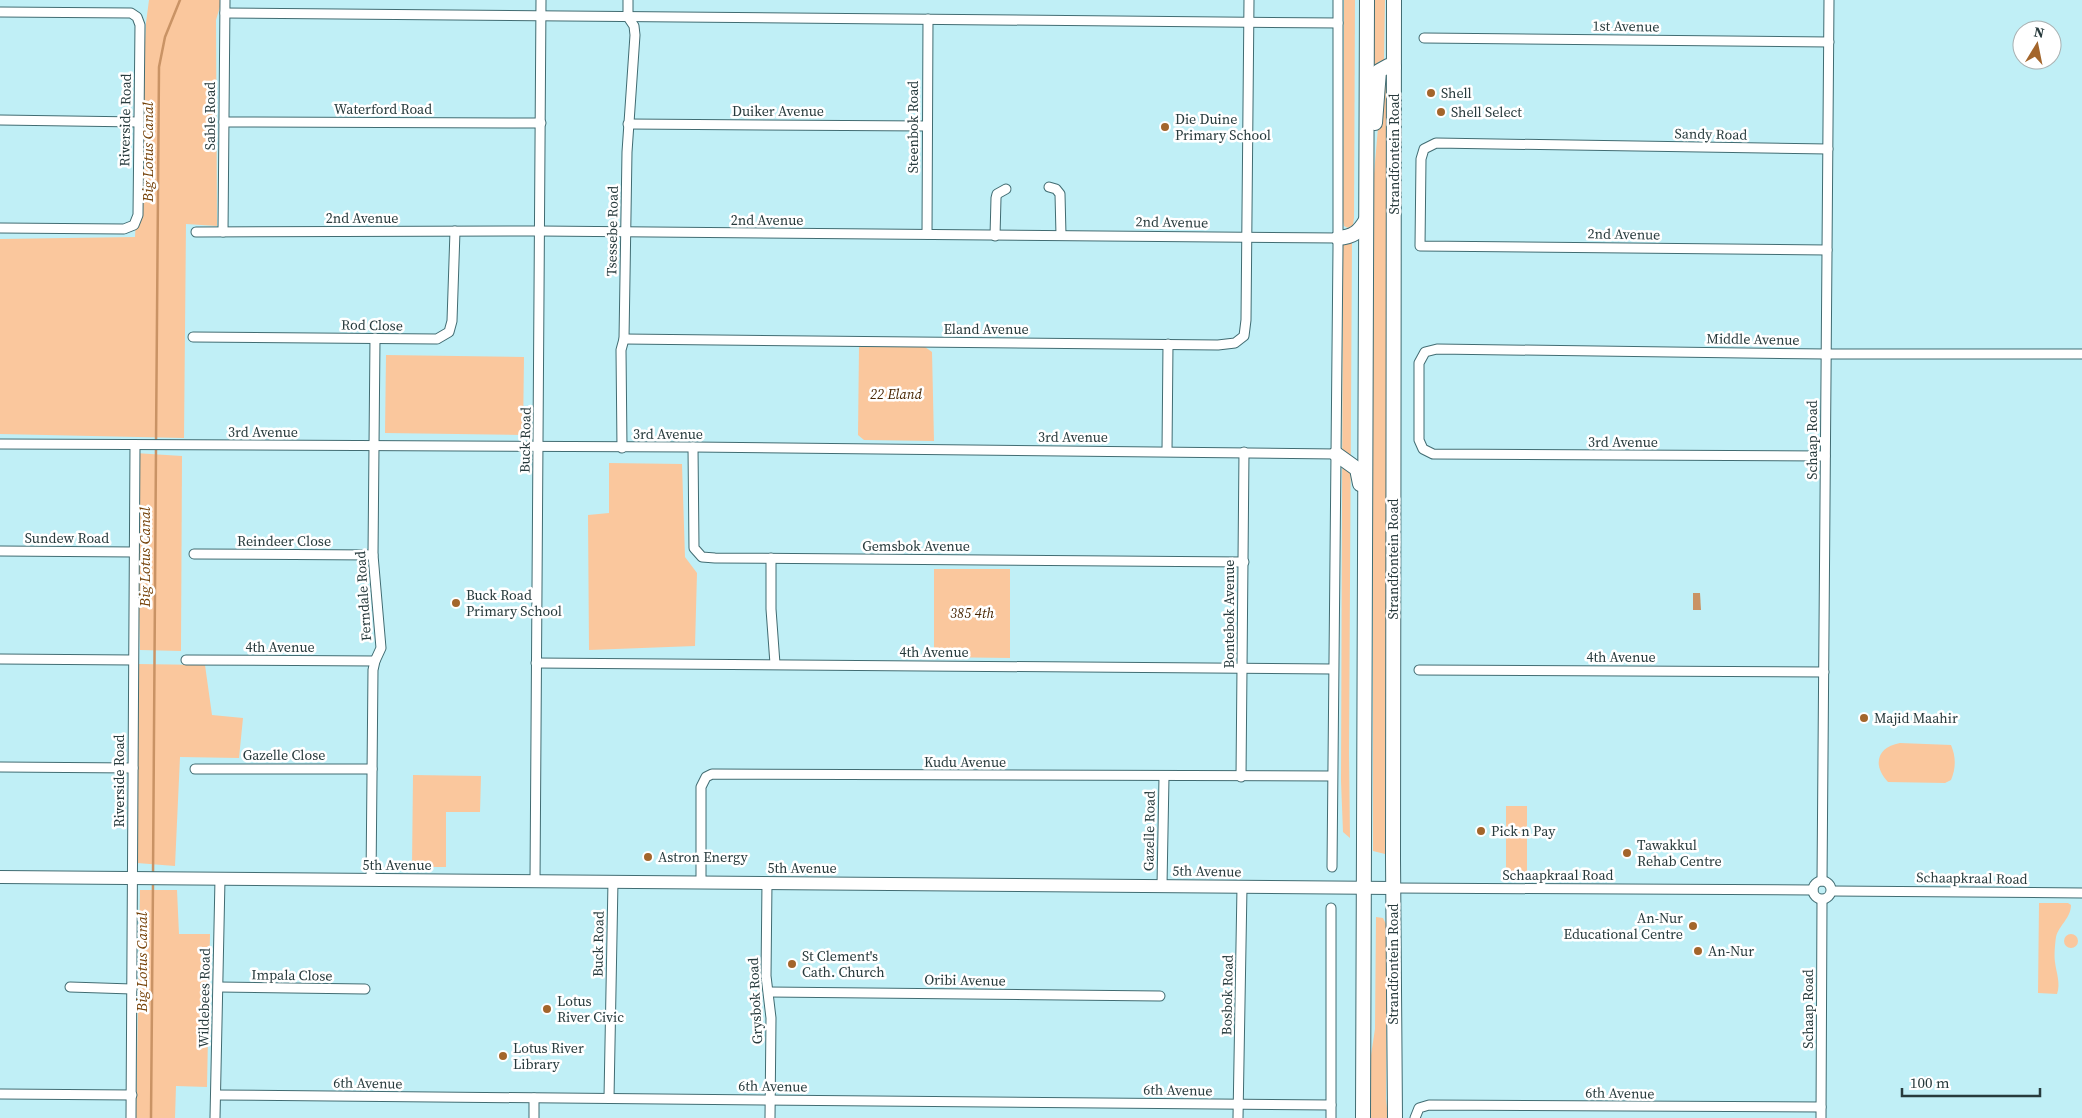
<svg xmlns="http://www.w3.org/2000/svg" width="2082" height="1118" viewBox="0 0 2082 1118" font-family="'Source Serif 4',serif">
	<rect width="100%" height="100%" fill="#c0eff6"/>
	<!-- green -->
	<g fill="#fac79d">
		<polygon points="149,0 222,0 216,20 217,226 186,224 184,438 0,434 0,239 135,237 146,23"/>
		<polygon points="1344,0 1355,0 1354,218 1353,225 1348,228 1344,226 1343,221"/>
		<polygon points="1372,0 1385,0 1384,60 1378,62 1371,77"/>
		<polygon points="1388,75 1388,97 1385,854 1373,851 1373,186 1382,81"/>
		<polygon points="1352,242 1349,753 1350,838 1343,832 1341,781 1343,245"/>
		<polygon points="859,346 925,347 932,352 934,441 864,440 858,435"/>
		<polygon points="386,355 524,357 523,435 385,433"/>
		<polygon points="135,453 182,456 181,651 140,650"/>
		<polygon points="609,463 682,464 685,557 697,573 695,646 589,650 588,515 609,513"/>
		<polygon points="934,569 1010,569 1010,658 934,657"/>
		<polygon points="138,664 205,665 212,715 243,718 239,758 180,757 175,866 137,863"/>
		<path d="M1900,743L1951,745C1956,757 1956,768 1951,780L1945,783L1888,782C1872,765 1877,747 1900,743Z"/>
		<polygon points="413,775 481,776 480,812 446,812 446,867 412,867"/>
		<polygon points="1506,806 1527,806 1527,873 1506,874"/>
		<polygon points="140,890 177,890 179,934 210,934 207,1087 176,1086 175,1118 136,1118"/>
		<path d="M2039,903H2068L2071,905C2071,918 2059,925 2056,937C2055,944 2054,955 2055,962C2056,972 2061,983 2057,994L2038,993Z"/>
		<polygon points="1376,917 1383,918 1387,926 1386,1099 1388,1118 1369,1118 1369,1068 1375,1029"/>
		<circle cx="2071" cy="941" r="7"/>
	</g>
	<!-- water -->
	<polygon fill="#c99365" points="1693,593 1700,593 1701,610 1693,610"/>
	<g fill="none" stroke-linecap="round" stroke-linejoin="round">
		<!-- stream -->
		<g stroke="#c99365" stroke-width="2.5">
			<polyline points="156,443 159,67 165,37 180,0"/>
			<polyline points="153,875 156,448"/>
			<polyline points="151,1118 153,883"/>
		</g>
		<defs>
			<g id="street">
				<polyline points="0,12 131,13 137,17 140,25 138,215 134,225 124,229 0,228"/>
				<polyline points="225,13 1338,23"/>
				<polyline points="1424,38 1829,42"/>
				<polyline points="0,120 139,122"/>
				<polyline points="224,122 541,123"/>
				<polyline points="628,124 927,126"/>
				<polyline points="1049,187 1056,189 1060,194 1061,235"/>
				<polyline points="196,232 540,231 1338,238"/>
				<polyline points="223,232 225,0"/>
				<polyline points="927,234 928,19"/>
				<polyline points="995,236 996,198 997,194 1006,189"/>
				<polyline points="1827,250 1420,246 1421,159 1424,149 1436,143 1828,149"/>
				<polyline points="193,337 437,339 449,332 452,321 455,231"/>
				<polyline points="624,339 1218,345 1235,343 1244,336 1246,320 1249,0"/>
				<polyline points="0,444 693,447 1336,454"/>
				<polyline points="693,447 694,548 702,557 715,558 1244,562"/>
				<polyline points="622,448 621,350 624,339 627,152 635,35 634,26 628,17 628,0"/>
				<polyline points="1167,451 1168,344"/>
				<polyline points="1825,456 1433,454 1423,449 1419,440 1419,363 1425,352 1437,349 1826,354 2082,354"/>
				<polyline points="0,551 134,552"/>
				<polyline points="194,554 373,555"/>
				<polyline points="771,558 771,609 775,664"/>
				<polyline points="0,659 133,660"/>
				<polyline points="186,660 375,661"/>
				<polyline points="536,663 1332,669"/>
				<polyline points="1419,670 1824,672"/>
				<polyline points="0,767 133,768"/>
				<polyline points="195,769 372,769"/>
				<polyline points="1241,777 1244,452"/>
				<polyline points="1332,867 1338,248 1338,0"/>
				<polyline points="371,880 373,670 375,661 381,648 373,555 375,338"/>
				<circle cx="1822" cy="890" r="9"/>
				<polyline points="535,881 541,0"/>
				<polyline points="1822,881 1829,0"/>
				<polyline points="701,882 701,787 706,777 712,774 1332,776"/>
				<polyline points="767,882 766,976 771,1018 770,1118"/>
				<polyline points="1162,885 1164,777"/>
				<polyline points="1393,888 1813,890"/>
				<polyline points="1832,891 2082,893"/>
				<polyline points="70,987 132,989"/>
				<polyline points="219,987 365,989"/>
				<polyline points="769,992 1160,996"/>
				<polyline points="0,1094 132,1095"/>
				<polyline points="216,1095 1331,1105"/>
				<polyline points="609,1098 613,881"/>
				<polyline points="131,1118 135,445"/>
				<polyline points="215,1118 220,879"/>
				<polyline points="534,1118 534,1098"/>
				<polyline points="1238,1118 1242,887"/>
				<polyline points="1331,1118 1331,908"/>
				<polyline points="1415,1118 1419,1108 1429,1105 1821,1107"/>
				<polyline points="1821,1118 1822,900"/>
			</g>
			<polyline id="secondary" points="0,877 1393,888"/>
			<g id="primary">
				<polyline points="1394,0 1393,859 1395,1118"/>
				<polyline points="1375,123 1379,71 1388,66 1394,67"/>
				<path d="M1338,238C1353,237 1359,232 1366,220"/>
				<polyline points="1336,454 1357,469 1360,484"/>
				<polyline points="1363,1118 1367,0"/>
			</g>
		</defs>
		<!-- street casing -->
		<use href="#street" stroke="#416c72" stroke-width="11"/>
		<!-- secondary casing -->
		<use href="#secondary" stroke="#416c72" stroke-width="14"/>
		<!-- primary casing -->
		<use href="#primary" stroke="#416c72" stroke-width="16"/>
		<!-- street -->
		<use href="#street" stroke="#fff" stroke-width="9"/>
		<!-- secondary -->
		<use href="#secondary" stroke="#fff" stroke-width="12"/>
		<!-- primary -->
		<use href="#primary" stroke="#fff" stroke-width="14"/>
	</g>
	<!-- markers -->
	<g fill="#a3652b" stroke="#fff" stroke-width="2">
		<circle cx="1431" cy="93" r="5"/>
		<circle cx="1441" cy="112" r="5"/>
		<circle cx="1165" cy="127" r="5"/>
		<circle cx="456" cy="603" r="5"/>
		<circle cx="1864" cy="718" r="5"/>
		<circle cx="1481" cy="831" r="5"/>
		<circle cx="1627" cy="853" r="5"/>
		<circle cx="648" cy="857" r="5"/>
		<circle cx="1693" cy="926" r="5"/>
		<circle cx="1698" cy="951" r="5"/>
		<circle cx="792" cy="964" r="5"/>
		<circle cx="547" cy="1009" r="5"/>
		<circle cx="503" cy="1056" r="5"/>
	</g>
	<g text-anchor="middle" dominant-baseline="central" stroke-width="5" stroke-linejoin="round" paint-order="stroke">
		<!-- street labels -->
		<g font-size="14" fill="#273a3c" stroke="#fff">
			<text transform="translate(1626 26) rotate(1)">1st Avenue</text>
			<text x="383" y="109">Waterford Road</text>
			<text x="778" y="111">Duiker Avenue</text>
			<text transform="translate(210 116) rotate(-90)">Sable Road</text>
			<text transform="translate(125 120) rotate(-89)">Riverside Road</text>
			<text transform="translate(913 127) rotate(-90)">Steenbok Road</text>
			<text transform="translate(1711 134) rotate(1)">Sandy Road</text>
			<text transform="translate(1394 154) rotate(-90)">Strandfontein Road</text>
			<text x="362" y="218">2nd Avenue</text>
			<text x="767" y="220">2nd Avenue</text>
			<text transform="translate(1172 222) rotate(1)">2nd Avenue</text>
			<text transform="translate(612 231) rotate(-89)">Tsessebe Road</text>
			<text transform="translate(1624 234) rotate(1)">2nd Avenue</text>
			<text transform="translate(372 325) rotate(1)">Rod Close</text>
			<text x="986" y="329">Eland Avenue</text>
			<text transform="translate(1753 339) rotate(1)">Middle Avenue</text>
			<text x="263" y="432">3rd Avenue</text>
			<text x="668" y="434">3rd Avenue</text>
			<text x="1073" y="437">3rd Avenue</text>
			<text transform="translate(525 440) rotate(-89)">Buck Road</text>
			<text transform="translate(1812 440) rotate(-90)">Schaap Road</text>
			<text x="1623" y="442">3rd Avenue</text>
			<text x="67" y="538">Sundew Road</text>
			<text x="284" y="541">Reindeer Close</text>
			<text x="916" y="546">Gemsbok Avenue</text>
			<text transform="translate(1393 559) rotate(-90)">Strandfontein Road</text>
			<text transform="translate(363 596) rotate(-94)">Ferndale Road</text>
			<text transform="translate(1229 614) rotate(-90)">Bontebok Avenue</text>
			<text x="280" y="647">4th Avenue</text>
			<text x="934" y="652">4th Avenue</text>
			<text x="1621" y="657">4th Avenue</text>
			<text x="284" y="755">Gazelle Close</text>
			<text x="965" y="762">Kudu Avenue</text>
			<text transform="translate(119 781) rotate(-90)">Riverside Road</text>
			<text transform="translate(1149 831) rotate(-89)">Gazelle Road</text>
			<text x="397" y="865">5th Avenue</text>
			<text x="802" y="868">5th Avenue</text>
			<text transform="translate(1207 871) rotate(1)">5th Avenue</text>
			<text x="1558" y="875">Schaapkraal Road</text>
			<text transform="translate(1972 878) rotate(1)">Schaapkraal Road</text>
			<text transform="translate(598 944) rotate(-89)">Buck Road</text>
			<text transform="translate(1393 964) rotate(-90)">Strandfontein Road</text>
			<text transform="translate(292 975) rotate(1)">Impala Close</text>
			<text transform="translate(965 980) rotate(1)">Oribi Avenue</text>
			<text transform="translate(1227 995) rotate(-89)">Bosbok Road</text>
			<text transform="translate(204 998) rotate(-89)">Wildebees Road</text>
			<text transform="translate(755 1001) rotate(-93)">Grysbok Road</text>
			<text transform="translate(1808 1009) rotate(-90)">Schaap Road</text>
			<text transform="translate(368 1083) rotate(1)">6th Avenue</text>
			<text transform="translate(773 1086) rotate(1)">6th Avenue</text>
			<text transform="translate(1178 1090) rotate(1)">6th Avenue</text>
			<text transform="translate(1620 1093) rotate(1)">6th Avenue</text>
		</g>
		<!-- poi labels -->
		<g font-size="14" fill="#273a3c" stroke="#fff" text-anchor="start">
			<text x="1441" y="93">Shell</text>
			<text x="1451" y="112">Shell Select</text>
			<text x="1175" y="119">Die Duine<tspan x="1175" dy="16">Primary School</tspan></text>
			<text x="466" y="595">Buck Road<tspan x="466" dy="16">Primary School</tspan></text>
			<text x="1874" y="718">Majid Maahir</text>
			<text x="1491" y="831">Pick n Pay</text>
			<text x="1637" y="845">Tawakkul<tspan x="1637" dy="16">Rehab Centre</tspan></text>
			<text x="658" y="857">Astron Energy</text>
			<text x="1683" y="918" text-anchor="end">An-Nur<tspan x="1683" dy="16">Educational Centre</tspan></text>
			<text x="1708" y="951">An-Nur</text>
			<text x="802" y="956">St Clement's<tspan x="802" dy="16">Cath. Church</tspan></text>
			<text x="557" y="1001">Lotus<tspan x="557" dy="16">River Civic</tspan></text>
			<text x="513" y="1048">Lotus River<tspan x="513" dy="16">Library</tspan></text>
		</g>
		<!-- park labels -->
		<g font-size="14" font-style="italic" fill="#472400" stroke="#fff">
			<text x="896" y="394">22 Eland</text>
			<text x="972" y="613">385 4th</text>
		</g>
		<!-- water labels -->
		<g font-size="15" font-style="italic" fill="#754108" stroke="#fff">
			<text transform="translate(147 152) rotate(-90)">Big Lotus Canal</text>
			<text transform="translate(144 557) rotate(-90)">Big Lotus Canal</text>
			<text transform="translate(141 962) rotate(-90)">Big Lotus Canal</text>
		</g>
	</g>
	<!-- north arrow -->
	<g transform="translate(2037 45) rotate(10)"><circle r="24" fill="#ffffff" stroke="#a9b0b1"/>
	<path d="M0-4L9 19L0 12L-9 19Z" fill="#a3652b"/>
	<text y="-8" font-size="14" font-weight="bold" text-anchor="middle" fill="#273a3c">N</text>
	</g>
	<!-- scale -->
	<path d="M1902 1088v8h138v-8" fill="none" stroke="#273a3c" stroke-width="2.5"/>
	<text x="1910" y="1088" font-size="15" fill="#273a3c" stroke="#ffffff" stroke-width="4" paint-order="stroke">100 m</text>
</svg>
